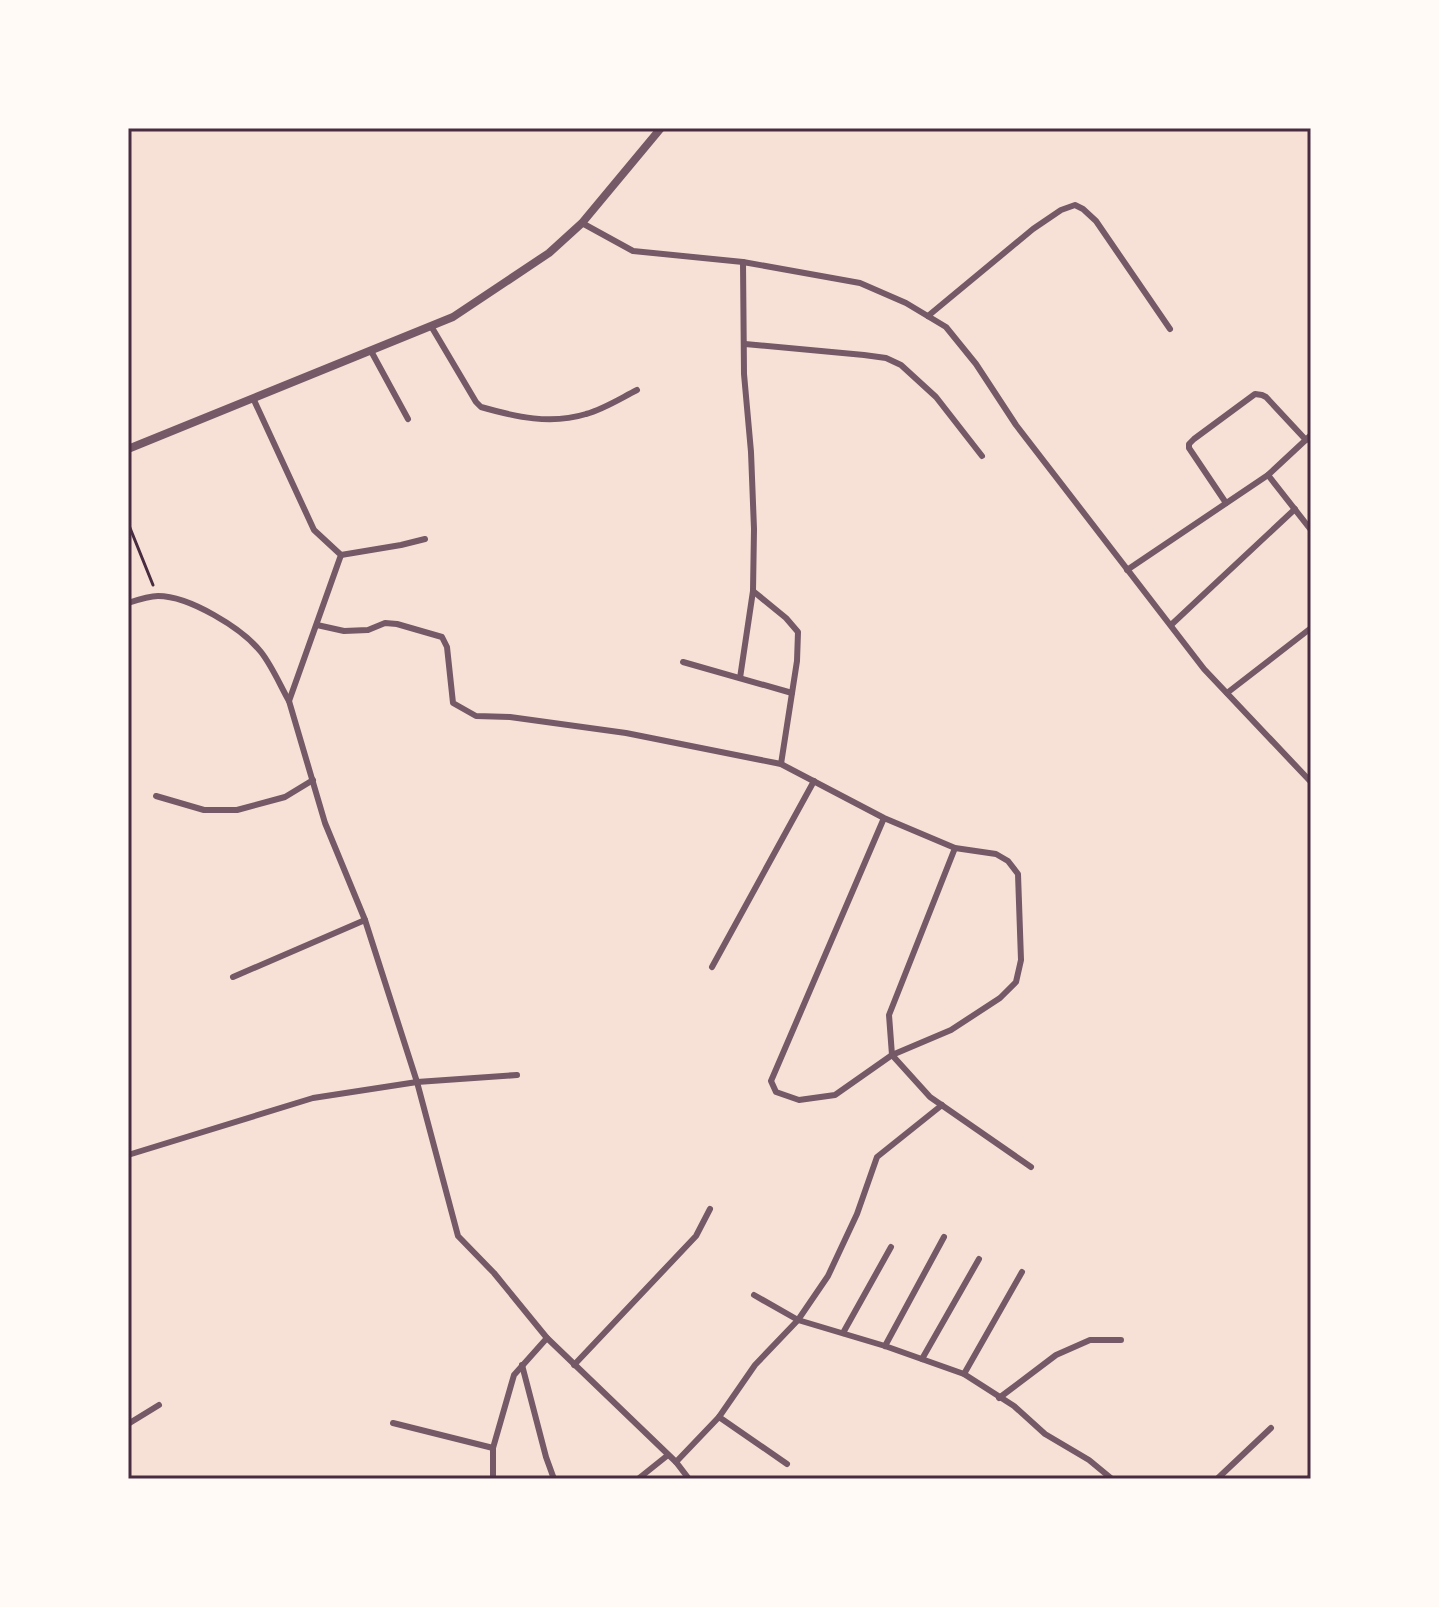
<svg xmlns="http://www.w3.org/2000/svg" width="1439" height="1607" viewBox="0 0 1439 1607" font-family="'PT Sans Narrow',sans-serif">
	<rect width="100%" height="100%" fill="#f7e1d7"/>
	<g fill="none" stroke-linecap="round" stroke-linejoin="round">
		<!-- path -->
		<polyline stroke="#4a2c40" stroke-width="3" points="128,523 153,585"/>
		<!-- minor -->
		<g stroke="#755966" stroke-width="6">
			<polyline points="582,223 633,251 743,262 860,283 906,303 946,327 976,364 1016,425 1204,669 1311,782"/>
			<polyline points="743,262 744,374 751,452 754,529 753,591 786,618 798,632 797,661 781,764"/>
			<polyline points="928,316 1033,229 1061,210 1075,205 1083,209 1096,221 1170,329"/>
			<path d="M431,326L476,402L481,407C516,417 551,425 586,414C604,409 621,398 637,390"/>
			<polyline points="745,344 864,355 886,358 901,365 936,397 982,456"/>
			<polyline points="371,351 408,419"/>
			<polyline points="253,398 314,530 341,555 289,701 325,823 365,920 417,1082 458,1236 494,1273 547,1338 676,1462 689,1479"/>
			<polyline points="1268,475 1311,530"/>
			<polyline points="1226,503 1189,448 1189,444 1194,439 1255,394 1262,395 1266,397 1306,440"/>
			<polyline points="341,555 401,545 425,539"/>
			<polyline points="1127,570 1268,475 1311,435"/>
			<path d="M128,603C137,600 149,596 158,596C189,596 242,628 261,652C272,666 280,685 289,701"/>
			<polyline points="317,625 344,631 368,630 385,623 397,624 442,637 447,647 453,703 476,716 510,717 626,733 781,764 884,818 955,848 996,854 1008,861 1018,874 1021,960 1016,982 1000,998 951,1030 892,1055 835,1095 799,1100 776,1092 771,1081 884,818"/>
			<polyline points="1171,625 1295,509"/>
			<polyline points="683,662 792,693"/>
			<polyline points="740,678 753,591"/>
			<polyline points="1227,693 1311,628"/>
			<polyline points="156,796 204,810 237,810 285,797 313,780"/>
			<polyline points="955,848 889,1015 892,1055 930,1097 1031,1167"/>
			<polyline points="712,967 814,781"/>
			<polyline points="233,977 365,920"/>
			<polyline points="128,1155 313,1098 417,1082 517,1075"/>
			<polyline points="754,1295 798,1320 885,1346 964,1374 1014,1406 1045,1434 1089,1460 1112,1479"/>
			<polyline points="843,1333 891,1247"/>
			<polyline points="885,1346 944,1237"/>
			<polyline points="922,1359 979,1259"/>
			<polyline points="522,1365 546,1457 554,1479"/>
			<polyline points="574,1365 696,1236 710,1209"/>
			<polyline points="964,1374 1022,1272"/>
			<polyline points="999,1398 1056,1355 1090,1340 1121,1340"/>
			<polyline points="719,1417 787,1464"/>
			<polyline points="393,1423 493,1448"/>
			<polyline points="128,1424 159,1405"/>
			<polyline points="676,1462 719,1417 755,1365 798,1320 828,1276 857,1214 877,1157 942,1105"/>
			<polyline points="493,1479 493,1448 514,1375 547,1338"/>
			<polyline points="638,1479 668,1455"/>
			<polyline points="1217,1479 1271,1428"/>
			<polyline points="1308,1479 1311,1477"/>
		</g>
		<!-- tertiary -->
		<polyline stroke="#755966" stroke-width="8" points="128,449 453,317 549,253 582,223 661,128"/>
	</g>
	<!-- border -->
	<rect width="1439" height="1607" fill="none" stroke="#fffaf5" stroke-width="260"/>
	<rect x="130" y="130" width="1179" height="1347" fill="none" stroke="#4a2c40" stroke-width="3"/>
</svg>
